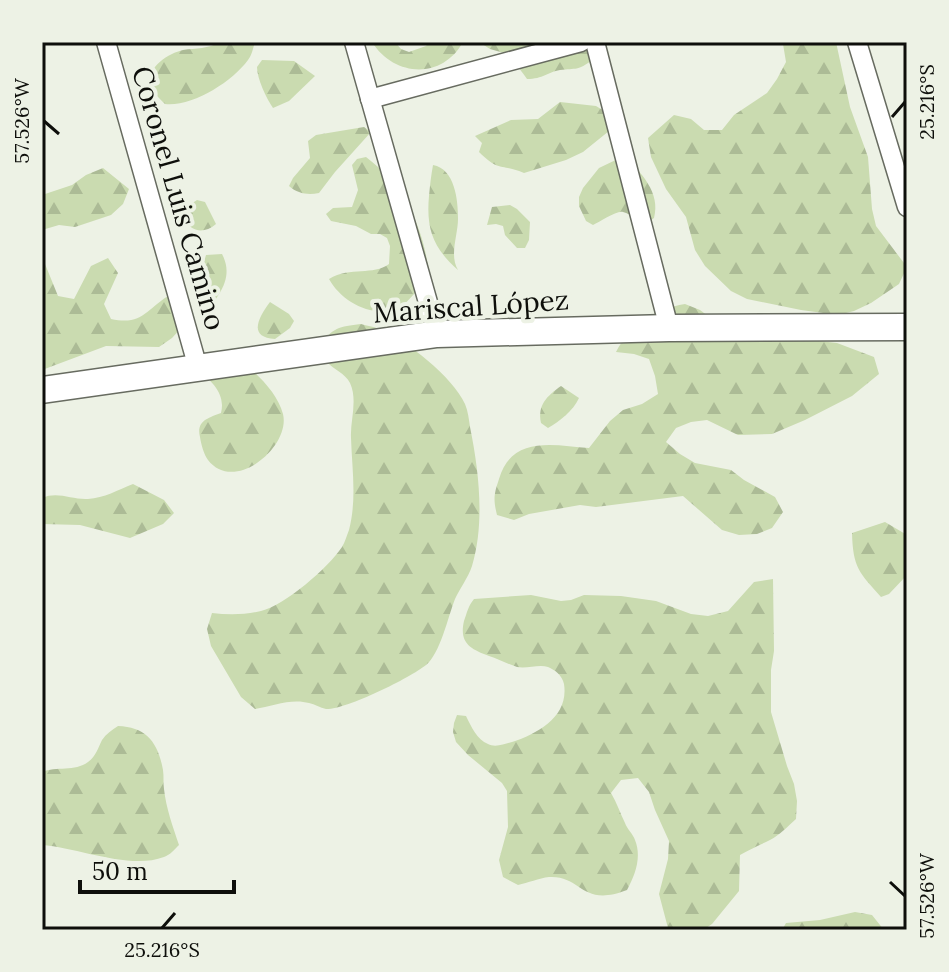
<svg xmlns="http://www.w3.org/2000/svg" width="949" height="972" viewBox="0 0 949 972" font-family="Lora,serif">
	<defs>
		<pattern id="forest-firs" width="22" height="20" patternUnits="userSpaceOnUse" patternTransform="scale(2)"><rect width="22" height="20" fill="#cadbb0"/><path d="M5 1l3.5 6h-7zM16 11l3.5 6h-7z" fill="#acbb96"/></pattern>
	</defs>
	<rect width="100%" height="100%" fill="#edf2e5"/>
	<!-- forest -->
	<g fill="url(#forest-firs)">
		<path d="M220,42H255C253,48 252,55 248,60C232,82 192,107 165,104C160,99 151,91 150,84C147,67 169,53 183,50C196,48 208,49 220,42Z"/>
		<path d="M372,42H395L401,49L409,52L426,46L429,42H463C442,80 394,77 372,42Z"/>
		<path d="M479,42H595L592,60C578,71 576,68 560,70C548,72 543,79 527,79L517,65L518,57L490,49Z"/>
		<polygon points="780,42 836,42 850,107 868,157 872,209 876,226 907,267 899,284 871,303 854,311 838,315 801,310 747,299 731,291 705,266 695,250 686,217 666,189 651,157 648,138 674,115 691,119 704,130 722,130 734,115 767,93 777,79 786,62 783,44"/>
		<path d="M262,60L294,61L315,76L289,101L273,108C266,98 257,78 257,67Z"/>
		<path d="M560,102L596,106L611,115L609,131L583,152L566,160L524,173C501,163 500,173 479,152L482,143L475,136L511,120L538,119Z"/>
		<path d="M364,127L371,132L335,172L319,193C308,195 298,194 289,186L293,178L310,158L308,141L316,135Z"/>
		<path d="M624,156C641,172 661,193 654,218L647,223C636,222 632,214 623,212C617,210 600,222 593,225L586,221L579,206V197L583,188L599,168Z"/>
		<path d="M366,157C398,181 418,216 426,255C427,262 430,271 427,279C425,285 419,289 415,293C410,298 404,306 397,309C371,318 341,301 329,279C351,266 373,276 389,264L390,246L387,238L380,234H371L356,226L331,221L326,214L333,208L352,207L358,190L352,165L357,159Z"/>
		<path d="M433,165C455,169 458,200 458,219C458,235 449,255 458,270C433,248 426,229 429,196C430,185 431,176 433,165Z"/>
		<polygon points="103,168 129,189 123,204 111,215 75,227 59,225 42,230 42,195 72,185 86,175"/>
		<path d="M197,200L205,202L216,224C194,243 171,215 197,200Z"/>
		<polygon points="510,205 517,209 530,222 529,240 525,248 517,248 505,235 503,226 496,224 487,225 492,207"/>
		<path d="M42,235L45,264L58,296L74,299L91,266L108,258L118,273L104,304L111,319C143,326 146,309 171,294L184,325L172,338L159,347L106,346L42,370Z"/>
		<path d="M222,254C232,273 224,288 213,303L205,300C200,284 201,271 206,255Z"/>
		<path d="M270,302L289,314L294,321L290,328L275,339C247,337 259,317 270,302Z"/>
		<path d="M685,304L700,310L728,331L837,343L874,357L879,374L852,396L805,420L772,434L738,435L707,420L691,422L676,428L666,442L680,454L695,463L731,470L744,480L775,497L783,512L772,528L757,534L739,535L722,530L683,496L596,507L580,505L529,514L514,520L497,515C493,499 494,494 499,479C512,435 553,445 589,448L610,421L623,410L642,404L658,394L655,376L649,359L634,354L616,352C630,325 654,309 685,304Z"/>
		<path d="M361,324C367,326 373,326 379,329C406,340 453,377 465,404C468,411 469,420 470,427C479,471 485,523 472,566C468,578 460,588 455,599C448,617 440,654 426,665C410,678 345,710 326,709C320,708 315,704 309,703C292,698 272,706 255,709L241,697L211,646L207,629L212,613C228,615 245,615 261,611C285,605 328,568 342,547C345,542 347,535 349,530C357,499 352,469 351,438C350,421 358,400 350,383C345,373 334,370 327,362C323,359 322,351 321,346C332,327 339,327 361,324Z"/>
		<path d="M225,350C247,364 276,388 283,414C291,447 234,494 208,460C204,455 201,444 200,437C196,421 208,418 221,413C226,393 211,382 199,369Z"/>
		<path d="M561,386L579,398C573,411 560,421 548,428L541,423C537,405 547,396 561,386Z"/>
		<path d="M133,484L164,500L174,513L163,524L130,538L80,525L42,524V498C58,491 72,500 88,499C104,498 118,490 133,484Z"/>
		<path d="M885,522L907,535V575L889,594L881,597C859,572 853,568 852,533Z"/>
		<path d="M773,579L774,651L771,670V712L787,766L794,784L797,801L796,819C788,826 780,835 770,840C760,845 750,849 740,855L739,891L712,924L703,930H670L668,928L659,894L668,859L669,841L655,810L649,792L638,778L621,780L611,793C617,803 620,813 625,823C627,829 633,834 635,840C642,857 635,875 627,890C581,908 582,875 549,877C539,878 528,883 518,885L503,877L499,860L508,827L507,791L502,783L468,755L456,742L453,732L454,723L457,715L466,716C471,726 477,740 488,744C495,748 505,744 512,742C539,733 569,716 564,684C562,675 555,670 548,667C539,664 527,669 517,667C508,664 498,659 489,656C470,649 459,643 464,621C467,613 468,606 474,599L531,595L561,601L571,600L584,595L621,596L656,601L691,614L708,616L728,611L754,582Z"/>
		<path d="M118,726C146,727 158,742 163,770C164,776 163,783 164,789C166,808 173,827 179,845C175,849 170,855 164,857C130,870 79,848 42,845V772C56,766 75,772 88,762C96,756 98,748 102,740C106,734 112,730 118,726Z"/>
		<polygon points="855,912 872,915 884,930 782,930 786,923 820,920"/>
	</g>
	<g fill="none" stroke-linecap="round" stroke-linejoin="round">
		<defs>
			<g id="street">
				<polyline points="106,42 198,368"/>
				<polyline points="354,42 437,334"/>
				<polyline points="595,42 669,328"/>
				<polyline points="857,42 907,207"/>
				<polyline points="370,99 581,42"/>
			</g>
			<polyline id="secondary" points="42,390 437,334 669,328 907,327"/>
		</defs>
		<!-- street casing -->
		<use href="#street" stroke="#676b60" stroke-width="21"/>
		<!-- secondary casing -->
		<use href="#secondary" stroke="#676b60" stroke-width="29"/>
		<!-- street -->
		<use href="#street" stroke="#fff" stroke-width="18"/>
		<!-- secondary -->
		<use href="#secondary" stroke="#fff" stroke-width="26"/>
	</g>
	<!-- ticks -->
	<path fill="none" stroke="#0e0f0b" stroke-width="3" d="M892,117L905,102M44,121L59,134M890,882L905,896M162,928L175,913"/>
	<g text-anchor="middle" dominant-baseline="central" stroke-width="8" stroke-linejoin="round" paint-order="stroke">
		<!-- street labels -->
		<g font-size="28" fill="#0e0f0b" stroke="#edf2e5">
			<text transform="translate(179 198) rotate(74)">Coronel Luis Camino</text>
			<text transform="translate(471 306) rotate(-4)">Mariscal López</text>
		</g>
	</g>
	<!-- border -->
	<rect width="949" height="972" fill="none" stroke="#edf2e5" stroke-width="88"/>
	<!-- scale -->
	<path d="M80 880v12h154v-12" fill="none" stroke="#0e0f0b" stroke-width="4"/>
	<text x="92" y="880" font-size="24" fill="#0e0f0b" stroke="#edf2e5" stroke-width="6" paint-order="stroke">50 m</text>
	<rect x="44" y="44" width="861" height="884" fill="none" stroke="#0e0f0b" stroke-width="3"/>
	<g font-size="20" text-anchor="middle" fill="#0e0f0b">
		<text transform="translate(927 102) rotate(-90)" y="7">25.216°S</text>
		<text transform="translate(22 121) rotate(-90)" y="7">57.526°W</text>
		<text transform="translate(927 896) rotate(-90)" y="7">57.526°W</text>
		<text x="162" y="957">25.216°S</text>
	</g>
</svg>
